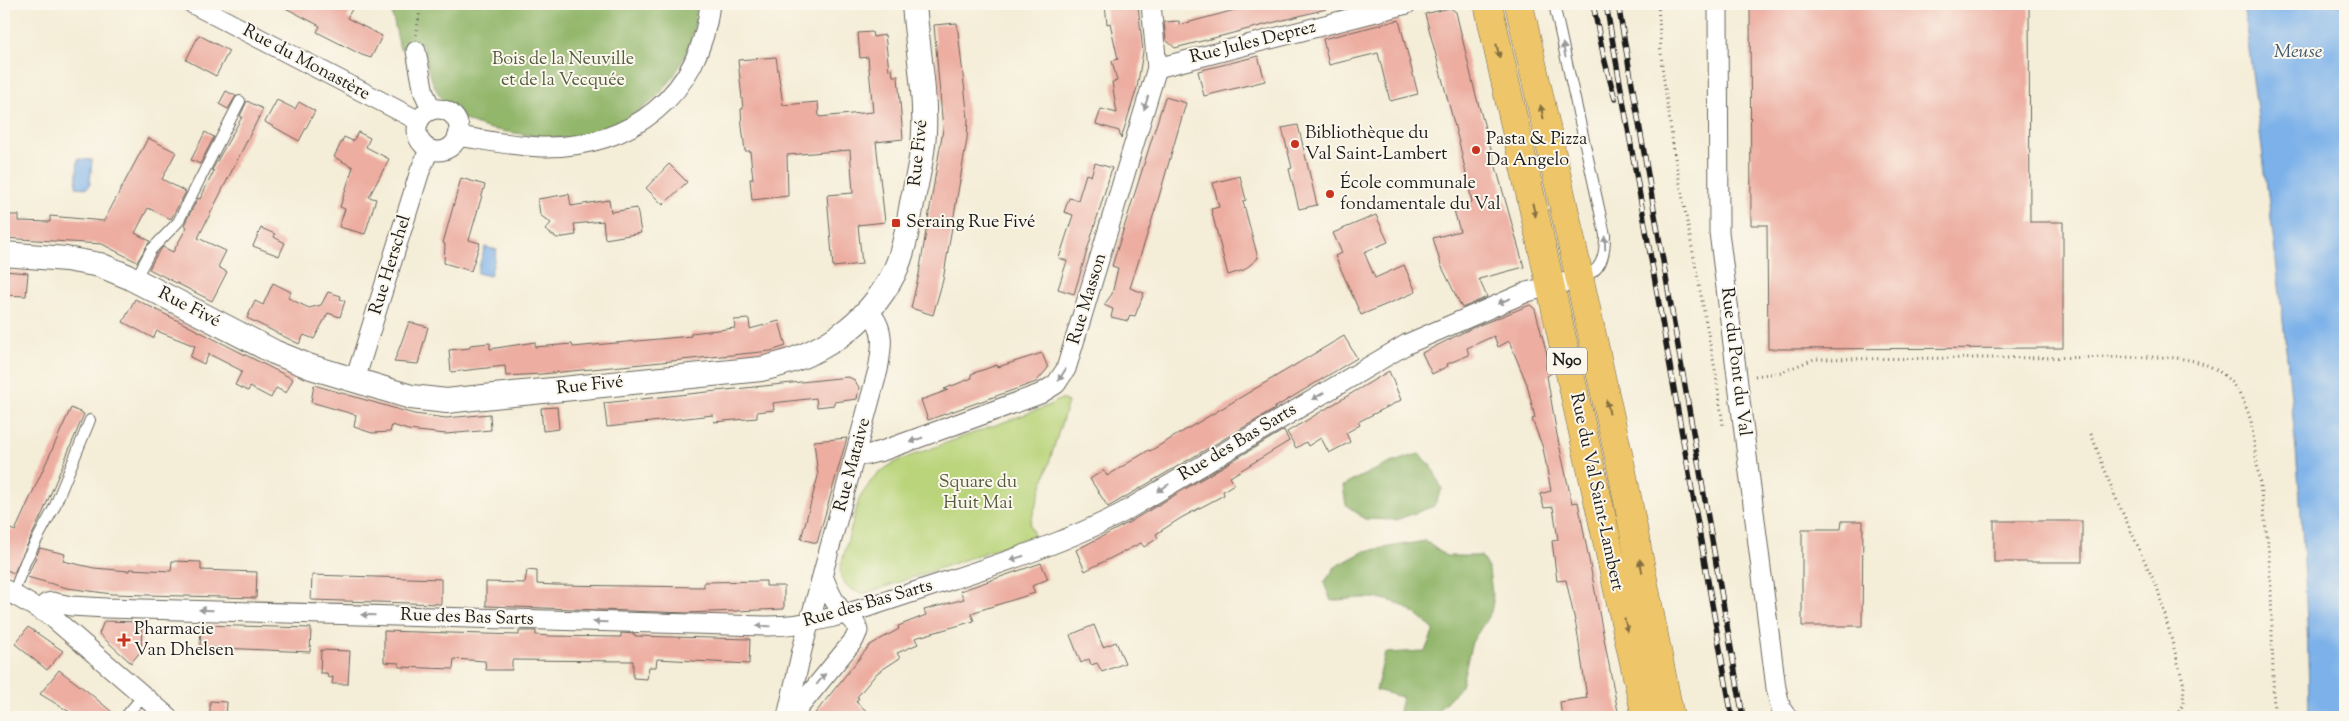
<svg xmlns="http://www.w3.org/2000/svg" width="2349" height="721" viewBox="0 0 2349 721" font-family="'Sorts Mill Goudy',serif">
	<rect width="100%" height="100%" fill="#fbf7ec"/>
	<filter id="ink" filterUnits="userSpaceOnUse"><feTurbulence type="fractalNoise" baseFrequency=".02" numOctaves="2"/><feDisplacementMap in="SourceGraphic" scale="10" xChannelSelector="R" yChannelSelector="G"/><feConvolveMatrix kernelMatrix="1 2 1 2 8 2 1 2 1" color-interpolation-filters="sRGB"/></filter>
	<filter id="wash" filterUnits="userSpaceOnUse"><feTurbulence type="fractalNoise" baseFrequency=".0096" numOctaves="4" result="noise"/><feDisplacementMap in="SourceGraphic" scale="20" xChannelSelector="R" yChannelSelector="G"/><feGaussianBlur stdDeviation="1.12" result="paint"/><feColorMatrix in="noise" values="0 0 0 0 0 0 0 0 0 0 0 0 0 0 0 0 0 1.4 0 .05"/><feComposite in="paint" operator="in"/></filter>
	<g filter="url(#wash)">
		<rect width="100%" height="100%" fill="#f4edd7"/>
		<!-- green -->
		<polygon fill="#b9d47a" stroke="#6a784b" points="1061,399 1068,402 1030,524 1034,536 867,593 859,593 848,587 841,578 840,569 859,499 874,477 890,465 905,458 1048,406"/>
		<!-- forest -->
		<g fill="#92b66a" stroke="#576943">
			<path d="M390,4H697C694,57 666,100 618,124C607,129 592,136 579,137C559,140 536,136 515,133C487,129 459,124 442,99C430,82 426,63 422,43L400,49Z"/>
			<path d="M1419,454L1431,465L1442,489L1434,506L1396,520L1365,519L1346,505L1343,486C1368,472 1392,461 1419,454Z"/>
			<path d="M1425,541L1446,556H1481L1489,570L1493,601L1491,612L1472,642L1461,686L1432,717H1398L1402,697L1376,690L1385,653L1425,651L1434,630C1397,595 1381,595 1331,601L1324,583L1335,567L1365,551Z"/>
		</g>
		<!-- water -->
		<g fill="#7bb1e9" stroke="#4c6682">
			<path d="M2243,4H2345V717H2309C2308,478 2274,241 2243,4Z"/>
			<polygon points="78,159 92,160 90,184 87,188 76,187"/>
			<polygon points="485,247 497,250 490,276 477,273"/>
		</g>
		<g id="blocks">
			<!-- building -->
			<g fill="#edada1">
				<polygon points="278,4 355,4 347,18 382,36 371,58 362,55 317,32 320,26"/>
				<polygon points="1105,4 1138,4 1140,24 1143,52 1137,88 1121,139 1119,131 1096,124 1101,109 1117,113 1112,82 1117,81 1112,61 1118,59 1110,23 1107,24"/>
				<polygon points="1257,4 1325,4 1326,9 1175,48 1166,40 1164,22 1179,21 1179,25"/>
				<polygon points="1750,4 2029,4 2030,222 2063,222 2063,348 1768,349 1767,225 1751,225"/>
				<polygon points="1450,8 1456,12 1475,92 1524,267 1479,279 1487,297 1462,308 1441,265 1433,238 1460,231 1453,207 1472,202 1460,146 1425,14"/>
				<polygon points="1399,20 1418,94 1390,101 1378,53 1329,65 1323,39"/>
				<polygon points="957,23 968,119 967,139 943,280 933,315 911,308 919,274 943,129 934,25"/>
				<polygon points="872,32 873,37 885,35 889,70 892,69 893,76 898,76 903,139 876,142 885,222 858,225 862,264 833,267 827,195 853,193 850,150 787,155 788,196 752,200 750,179 753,179 750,151 745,151 742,126 741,109 743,109 738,60 776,57 783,105 818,102 819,117 873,112 868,57 860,58 858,33"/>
				<polygon points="199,35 229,51 216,76 186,60"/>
				<polygon points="1258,56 1265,81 1204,96 1198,71"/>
				<polygon points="226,91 236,96 228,109 219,104"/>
				<polygon points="1165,97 1186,103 1156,207 1130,288 1144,293 1135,316 1130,315 1128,321 1111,317 1113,309 1104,305 1112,294 1118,268 1112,266"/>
				<polygon points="277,100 295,109 299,102 315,111 299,141 265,122"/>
				<polygon points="247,101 263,109 198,238 226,251 218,267 227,272 212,301 149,269 157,254 163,247 173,252 187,227 184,225 198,198 200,199 214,171 212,170 242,117 240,116"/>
				<polygon points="1298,125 1317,205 1299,209 1289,169 1292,168 1282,128"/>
				<polygon points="205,132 214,137 200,164 191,160"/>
				<polygon points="358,132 370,138 366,147 389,159 369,197 376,199 365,234 339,227 345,209 340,207 353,167 334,157 344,137 353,141"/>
				<polygon points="148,138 176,152 162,179 186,192 171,219 148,208 135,233 150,241 137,262 102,244 4,238 4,215 19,215 19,221 50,222 50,216 104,221"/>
				<polygon points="1095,163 1112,168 1074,294 1058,289 1067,261 1059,258 1073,215 1064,212 1069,198 1078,200 1086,174 1091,176"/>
				<polygon points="669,164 687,182 663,205 646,188"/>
				<polygon points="1240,176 1246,200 1243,201 1258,258 1244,270 1228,275 1211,209 1219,207 1213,183"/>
				<polygon points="461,178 485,185 469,240 480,243 471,271 444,263 445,244 443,243"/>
				<polygon points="569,194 571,206 609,200 611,212 637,208 641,233 605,239 603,221 574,224 576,235 557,238 545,230 551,223 540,215 538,199"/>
				<polygon points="1376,215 1388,242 1364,252 1375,278 1404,265 1416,292 1361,315 1335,256 1342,253 1333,233"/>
				<polygon points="261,228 275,234 274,237 285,243 279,256 253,246"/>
				<polygon points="4,271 28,273 26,296 4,295"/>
				<polygon points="273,283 291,292 288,298 309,308 321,305 328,292 341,296 340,299 345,301 340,317 328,313 314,339 304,335 299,344 247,318 255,301 263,305"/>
				<polygon points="135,299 293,379 286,393 276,388 271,398 250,387 248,391 235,385 242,371 209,354 204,364 190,357 195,346 157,331 153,338 123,322"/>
				<polygon points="1530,305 1535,309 1552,373 1547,376 1557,435 1572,503 1578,502 1619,717 1562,717 1560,702 1587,698 1577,630 1566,580 1557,581 1552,541 1558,540 1553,507 1544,508 1540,494 1551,491 1543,448 1532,419 1535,418 1527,384 1509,341 1498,347 1494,336 1467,348 1469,355 1447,364 1448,366 1432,374 1422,353 1472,328"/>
				<polygon points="749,319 750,329 779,321 786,346 771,351 542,374 506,376 505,366 451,372 449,350 470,348 470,345 490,343 490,349 535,342 535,347 572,344 573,347 691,336 691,333 735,328 734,320"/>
				<polygon points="409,322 428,327 418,364 394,362"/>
				<polygon points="1344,336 1357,358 1274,408 1275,409 1108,507 1090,479 1104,470 1107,476 1149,450 1150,451"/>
				<polygon points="1042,353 1048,368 1036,382 928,420 921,400 948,390 944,389 972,378 971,374 997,365 998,367"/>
				<polygon points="1389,371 1401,400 1358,422 1360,425 1346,433 1350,442 1329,453 1321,438 1308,446 1306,442 1296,448 1287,432"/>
				<polygon points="848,377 853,379 859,387 857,399 834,402 834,405 817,407 816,398 773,403 774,410 757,412 757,418 714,422 713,415 607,427 604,403"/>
				<polygon points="314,385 414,414 446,418 490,414 491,430 446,434 408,430 392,425 390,432 372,433 354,427 356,415 311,402"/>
				<polygon points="557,407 559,429 543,431 541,408"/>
				<polygon points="71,408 84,414 43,512 14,573 4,569 4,526 15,531"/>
				<polygon points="1284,430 1289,441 1230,477 1234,484 1223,491 1224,495 1181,518 1156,534 1158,538 1144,547 1141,543 1085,571 1076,550 1128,523"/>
				<polygon points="847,438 817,543 801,539 818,476 814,441"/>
				<polygon points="1842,521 1863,521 1862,626 1802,626 1802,529 1841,529"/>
				<rect x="1994" y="521" width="88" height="41"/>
				<polygon points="40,548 65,554 63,561 94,568 129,571 129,569 171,571 172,561 201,562 201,570 257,572 256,598 112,594 67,588 27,577"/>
				<polygon points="1041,563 1048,579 1032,586 1035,593 971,613 974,621 915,638 918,644 897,653 900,658 877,673 857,697 859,698 856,702 874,717 812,717 870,645 899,629 898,626 926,615 924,610 964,599 960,591"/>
				<polygon points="527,570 537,571 537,584 555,585 704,587 704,582 766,581 766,586 784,586 784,609 687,613 486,606 486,582 525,583"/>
				<polygon points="312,575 441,579 441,604 311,600"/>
				<polygon points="104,621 142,622 141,651 131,663 99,634"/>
				<polygon points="201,625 311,628 310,652 200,647"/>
				<polygon points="1094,625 1103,647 1116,642 1125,663 1102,672 1097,663 1091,665 1089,659 1081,663 1070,635"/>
				<polygon points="28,627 63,651 47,670 15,644"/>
				<polygon points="384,631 519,635 519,631 536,631 536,635 550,636 621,637 621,633 635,634 635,636 750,639 749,664 657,659 656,667 649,667 647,679 633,678 633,661 512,660 512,670 486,670 485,661 454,659 453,669 399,667 399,663 384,662"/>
				<polygon points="321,650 350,651 348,684 332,684 333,677 328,678 327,673 320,673"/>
				<polygon points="59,670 87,691 118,717 78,717 40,694"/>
				<polygon points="210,701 227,702 226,717 210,717"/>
			</g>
		</g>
	</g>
	<g filter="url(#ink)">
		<use href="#blocks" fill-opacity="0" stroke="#68655d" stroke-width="1"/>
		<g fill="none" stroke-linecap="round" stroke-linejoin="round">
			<defs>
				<g id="service">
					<path d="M1554,4L1605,235C1605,256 1602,272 1580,278"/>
					<polyline points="135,280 151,250 178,222 240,101"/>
					<polyline points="13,594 26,560 54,508 90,420"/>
					<polyline points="125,717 143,696"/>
				</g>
				<g id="minor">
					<polyline points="193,4 419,121"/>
					<polyline points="1718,4 1719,232 1776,688 1781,709 1787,717"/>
					<polyline points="416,51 424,93 432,110"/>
					<polyline points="1157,68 1407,4"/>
					<circle cx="438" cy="130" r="21"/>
					<path d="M458,136C485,140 513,146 541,147C631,149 700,95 710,4"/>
					<polyline points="355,380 420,171 429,150"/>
					<polyline points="856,453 866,455 882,451 1040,394 1056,384 1066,369 1157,68 1151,4"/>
					<polyline points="4,589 52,617 168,717"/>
					<path d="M40,609L47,603L52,602L71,606L106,608L765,626C818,627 870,606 920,590C989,567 1058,546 1122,513L1407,344L1527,292L1579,279"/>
					<path d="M787,717L802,650L878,370C882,348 886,327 868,311"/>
					<path d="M791,717L854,640L858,631C856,618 845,616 838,606C831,597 827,586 823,576"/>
				</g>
				<path id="tertiary" d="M4,254L66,259L100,265L129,277L274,352L311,367L411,397L447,401L464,399L761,369C818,357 867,326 894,273C904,252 908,226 912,203C917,180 923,156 924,132C926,91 917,45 914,4"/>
				<g id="primary">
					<polyline points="1488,4 1646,717"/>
					<polyline points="1519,4 1622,471 1670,717"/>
				</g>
			</defs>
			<!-- service casing -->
			<use href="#service" stroke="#68655d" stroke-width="12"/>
			<!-- minor casing -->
			<use href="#minor" stroke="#68655d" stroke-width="21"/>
			<!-- tertiary casing -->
			<use href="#tertiary" stroke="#68655d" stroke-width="26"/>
			<!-- primary casing -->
			<use href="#primary" stroke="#68655d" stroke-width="29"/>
			<!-- path -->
			<g stroke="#68655d" stroke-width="3" stroke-dasharray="1 4" stroke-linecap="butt">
				<polyline points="1658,4 1662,66 1674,152 1716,375 1723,425"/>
				<polyline points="416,35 421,4"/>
				<path d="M1755,376L1782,372L1814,359L2160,357C2210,359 2235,371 2251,421L2268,543L2271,587L2274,717"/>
				<polyline points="2091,434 2114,494 2158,590 2184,685 2183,704 2176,717"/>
			</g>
			<!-- service -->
			<use href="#service" stroke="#fff" stroke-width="10"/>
			<!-- minor -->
			<use href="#minor" stroke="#fff" stroke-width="19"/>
			<!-- tertiary -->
			<use href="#tertiary" stroke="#fff" stroke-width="24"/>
			<!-- primary -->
			<use href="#primary" stroke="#eec569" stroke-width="28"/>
			<defs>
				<g id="rail">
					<polyline points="1593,4 1604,58 1615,99"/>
					<polyline points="1606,4 1732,717"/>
					<polyline points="1618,4 1743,717"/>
				</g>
			</defs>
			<!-- rail casing -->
			<use href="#rail" stroke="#1c1c1c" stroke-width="5.5"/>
			<!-- rail -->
			<use href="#rail" stroke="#fbf7ec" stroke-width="4" stroke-dasharray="11" stroke-linecap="butt"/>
		</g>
		<!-- one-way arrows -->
		<defs><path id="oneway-solid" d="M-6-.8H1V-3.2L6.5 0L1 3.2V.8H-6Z" transform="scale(1.25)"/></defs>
		<g fill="#999">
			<use href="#oneway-solid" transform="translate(1564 50) rotate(-102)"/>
			<use href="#oneway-solid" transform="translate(1146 103) rotate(107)"/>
			<use href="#oneway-solid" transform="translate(1605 243) rotate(-92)"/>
			<use href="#oneway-solid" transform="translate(1504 301) rotate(157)"/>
			<use href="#oneway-solid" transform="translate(1062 375) rotate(122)"/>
			<use href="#oneway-solid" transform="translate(1318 396) rotate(150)"/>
			<use href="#oneway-solid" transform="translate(916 440) rotate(161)"/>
			<use href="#oneway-solid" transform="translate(1163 488) rotate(148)"/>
			<use href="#oneway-solid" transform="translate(1017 558) rotate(162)"/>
			<use href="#oneway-solid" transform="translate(206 610) rotate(-178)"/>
			<use href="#oneway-solid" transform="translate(368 615) rotate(-178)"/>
			<use href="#oneway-solid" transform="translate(600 622) rotate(-179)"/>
			<use href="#oneway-solid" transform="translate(763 626) rotate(-179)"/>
			<use href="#oneway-solid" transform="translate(821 679) rotate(-51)"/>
		</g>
		<g fill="#857042">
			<use href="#oneway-solid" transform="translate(1498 51) rotate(77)"/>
			<use href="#oneway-solid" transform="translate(1542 112) rotate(-103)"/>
			<use href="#oneway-solid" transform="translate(1534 210) rotate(77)"/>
			<use href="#oneway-solid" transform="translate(1608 407) rotate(-102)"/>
			<use href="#oneway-solid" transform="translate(1641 566) rotate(-101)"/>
			<use href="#oneway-solid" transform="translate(1626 625) rotate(77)"/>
		</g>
	</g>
	<!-- markers -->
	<g fill="#c8321e" stroke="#fbf7ec" stroke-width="2">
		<circle cx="1295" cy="144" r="5"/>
		<circle cx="1476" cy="150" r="5"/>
		<circle cx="1330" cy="194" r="5"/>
		<rect x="891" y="218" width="10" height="10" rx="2.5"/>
		<path d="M121.5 632.5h5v5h5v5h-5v5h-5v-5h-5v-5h5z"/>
	</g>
	<g text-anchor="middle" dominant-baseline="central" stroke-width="4" stroke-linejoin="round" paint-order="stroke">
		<!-- shield labels -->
		<rect fill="#fbf7ec" stroke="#5f5e5a" stroke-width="1" x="1547" y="347.5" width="40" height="27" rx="4"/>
		<g font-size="16" font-weight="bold" fill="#1c1c1c">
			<text x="1567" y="361">N90</text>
		</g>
		<!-- street labels -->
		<g font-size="18" fill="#1c1c1c" stroke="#fbf7ec">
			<text transform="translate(1253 43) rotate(-14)">Rue Jules Deprez</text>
			<text transform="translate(306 63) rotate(28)">Rue du Monastère</text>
			<text transform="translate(919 153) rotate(-84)">Rue Fivé</text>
			<text transform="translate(391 265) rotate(-73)">Rue Herschel</text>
			<text transform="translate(1088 299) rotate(-73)">Rue Masson</text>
			<text transform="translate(189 308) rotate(27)">Rue Fivé</text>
			<text transform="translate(1735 362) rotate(83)">Rue du Pont du Val</text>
			<text transform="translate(590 386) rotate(-6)">Rue Fivé</text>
			<text transform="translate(1238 443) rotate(-31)">Rue des Bas Sarts</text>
			<text transform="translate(853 465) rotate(-75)">Rue Mataive</text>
			<text transform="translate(1596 492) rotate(78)">Rue du Val Saint-Lambert</text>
			<text transform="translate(868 604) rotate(-16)">Rue des Bas Sarts</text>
			<text transform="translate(467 618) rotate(2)">Rue des Bas Sarts</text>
		</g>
		<!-- park labels -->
		<g font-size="18" fill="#535c3d" stroke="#fbf7ec">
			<text x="563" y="60">Bois de la Neuville<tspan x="563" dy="21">et de la Vecquée</tspan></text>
			<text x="978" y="483">Square du<tspan x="978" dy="21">Huit Mai</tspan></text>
		</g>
		<!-- poi labels -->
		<g font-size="18" fill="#1c1c1c" stroke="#fbf7ec" text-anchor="start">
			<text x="1305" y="134">Bibliothèque du<tspan x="1305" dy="21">Val Saint-Lambert</tspan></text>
			<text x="1486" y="140">Pasta &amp; Pizza<tspan x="1486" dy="21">Da Angelo</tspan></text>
			<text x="1340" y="184">École communale<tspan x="1340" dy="21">fondamentale du Val</tspan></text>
			<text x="906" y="223">Seraing Rue Fivé</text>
			<text x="134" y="630">Pharmacie<tspan x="134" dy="21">Van Dhelsen</tspan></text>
		</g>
		<!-- water labels -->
		<g font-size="19" font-style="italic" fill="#42586e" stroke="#fbf7ec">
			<text x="2298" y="52">Meuse</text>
		</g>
	</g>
	<!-- margin -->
	<rect width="2349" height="721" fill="none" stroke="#fbf7ec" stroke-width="20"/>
</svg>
